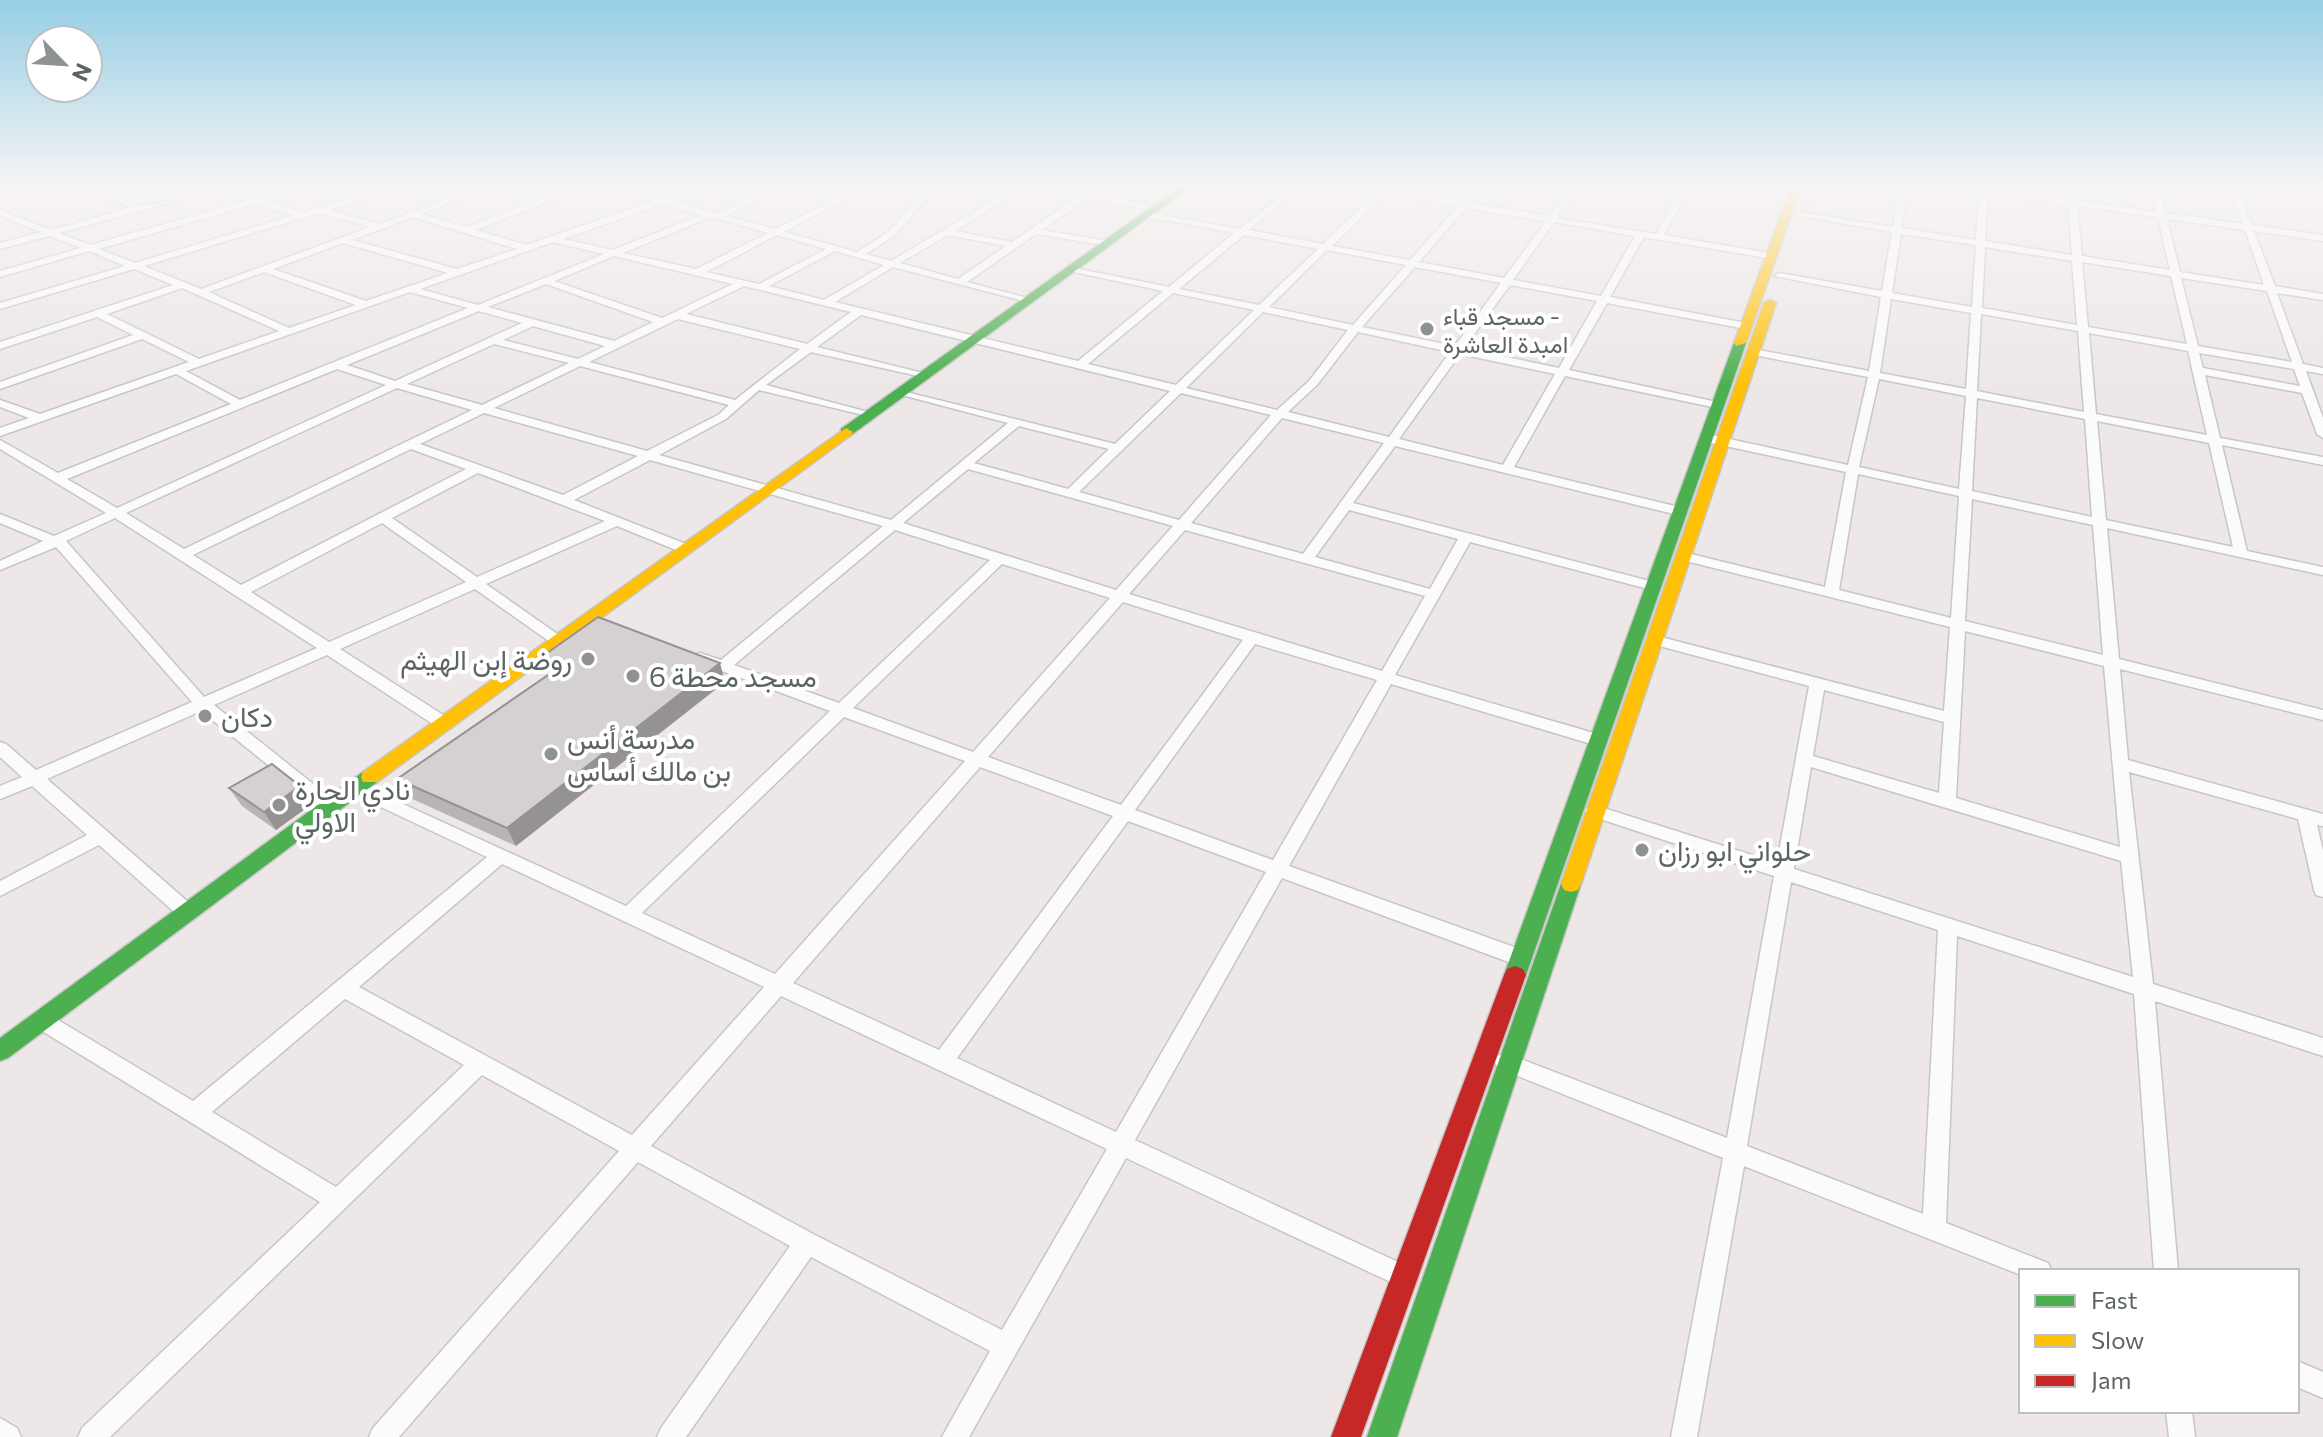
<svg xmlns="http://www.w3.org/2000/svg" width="2323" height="1437" viewBox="0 0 2323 1437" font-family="Commissioner,Vazirmatn,sans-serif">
	<rect width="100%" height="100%" fill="#ede7e7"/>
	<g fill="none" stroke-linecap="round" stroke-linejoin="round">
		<defs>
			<g id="street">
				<polygon points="16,187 30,187 0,196 0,190"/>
				<path d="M82,187C103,187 125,206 143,205C171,203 196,187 224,187L221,189L254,199L295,187H308L264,201L304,212L390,187H402L329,210L379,224L480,187H491L422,214L466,227L575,187H586L476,230L526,245L654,201L607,187H620L717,213L772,187H782L726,216L775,229L859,187H869L784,232L857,252C868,245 880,238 890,230C906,215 919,187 943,187L923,203L895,235L866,254L891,261L1016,187H1026L955,231L1012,242L1093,187H1102L1094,194L1159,208L1155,211L1088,198L1042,230L1106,241L1109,242V246L1036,234L967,282L1031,299V303L893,267L835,302L1078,361L1163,291L1069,271V267L1169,287L1234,233L1147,217L1144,216V212L1240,229L1291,187H1300L1249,230L1323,244L1376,193L1353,187H1391L1389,190L1462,202L1476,187H1484L1470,203L1549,216L1571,187H1579L1557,218L1656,234L1682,187H1690L1664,235L1775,254L1777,256L1772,259L1644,237L1610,297L1746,323L1751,326L1746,329L1607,303L1569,370L1717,402L1723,405L1717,408L1565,376L1514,467L1683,508V514L1678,515L1395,446L1353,503L1657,583L1659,586L1652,590L1470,542L1395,675L1604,736L1606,740L1598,746L1391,684L1289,866L1528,952L1531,958L1528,964L1521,966L1514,964L1282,878L1135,1140L1413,1269L1417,1277L1413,1285L1405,1289L1397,1285L1126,1158L969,1437H942L990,1351L811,1257L686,1437H657L661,1428L790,1246L638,1162L399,1437H369L373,1428L619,1151L482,1075L110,1437H78L82,1428L320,1202L34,1026L31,1020L34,1014L41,1011L48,1014L193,1101L487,857L349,792L347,788L349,784L355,782L626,906L830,711L695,661L692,658L695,655L700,653L721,660L883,526L650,460L574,500L691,546V552H681L617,526L486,584L563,638L565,641L563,644H553L475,589L340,649L451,720L453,724L451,728H439L327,655L214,705L337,803L340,807L337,811H325L201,711L47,779L195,908L197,913L195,918L188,920L181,918L99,845L0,896V881L87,835L32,786L0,799V786L22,777L0,757V742L6,744L36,770L192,702L56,547L0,570V561L43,541L0,523V514L54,536L106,513L0,449V440L58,473L231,404L176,374L0,436V428L29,418L0,407V400L40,414L189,362L142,339L0,389V382L133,335L97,317L0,349V342L173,285L134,269L0,309V303L125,266L89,251L0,277V271L81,248L49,236L0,249V243L41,232L0,216V210L50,230L131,208ZM211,192L245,201L90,245L59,233ZM1385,194L1458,206L1410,260L1332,246ZM254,204L294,215L135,263L99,249ZM663,204L701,215L613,250L563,239ZM1466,208L1546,221L1504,278L1419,262ZM319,213L370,227L201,289L144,266ZM413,217L517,249L457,269L352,240ZM711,217L768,233L696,269L623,253ZM1554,222L1635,236L1601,296L1513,280ZM777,235L826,249L759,284L706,272ZM948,235L1006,246L958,279L900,263ZM1244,235L1318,249L1259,305L1179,289ZM553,242L604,254L478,305L420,289ZM343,243L448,273L366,301L273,269ZM1327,250L1406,265L1353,325L1269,307ZM835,251L884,265L824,300L769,286ZM614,256L733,284L662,318L554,281ZM1415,267L1501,283L1455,346L1362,327ZM264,272L356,305L289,328L209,292ZM546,284L653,322L614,341L488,307ZM1510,285L1597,301L1559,368L1464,348ZM744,286L851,312L807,344L686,314ZM182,288L189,291L279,331L199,359L107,314ZM410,292L468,308L240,400L186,371ZM1173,293L1254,310L1176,385L1088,364ZM479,311L522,323L395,381L347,365ZM1263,312L1348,330L1309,381L1277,410L1186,388ZM861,315L1170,391L1115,444L898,390V394L1008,423L891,520L659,455L726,419L759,390L872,417V413L766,385L811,352L927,378V374L817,347ZM678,319L800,349L735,400L589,362ZM533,326L605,346L578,359L503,340ZM1358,332L1450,352L1389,437L1288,412L1317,385ZM494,344L569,363L482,405L407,384ZM1460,354L1555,374L1503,465L1399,439ZM580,366L729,405L718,415L647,451L494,408ZM337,369L386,385L117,508L67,479ZM397,388L472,410L184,549L126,513ZM1181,393L1271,415L1179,520L1079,492ZM484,413L638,456L563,495L420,444ZM1282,418L1384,443L1303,554L1191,523ZM1019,426L1109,449L1068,489L974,463ZM411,449L466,469L241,585L193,555ZM968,469L1173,526L1116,590L903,523ZM478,473L605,521L477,577L392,518ZM1349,510L1458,539L1430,589L1315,557ZM115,518L317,648L204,697L66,541ZM382,523L466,582L329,642L251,592ZM895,530L990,560L839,703L734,665ZM1185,530L1425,596L1382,671L1129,594ZM1002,564L1110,598L973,752L853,708ZM1123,602L1243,640L1121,805L988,757ZM1255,644L1377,680L1273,860L1135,810ZM844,717L965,761L775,974L642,913ZM980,767L1113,816L939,1050L793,983ZM1128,821L1266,872L1116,1132L957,1058ZM502,864L764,987L632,1135L359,987ZM781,996L1107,1149L1002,1330L815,1235L651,1146ZM345,999L464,1065L336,1187L212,1112Z"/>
				<polygon points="1712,187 1731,187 1808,201 1804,204"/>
				<path d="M1900,187H1908L1902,228L1976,240L1979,192L1959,187H1988L2068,199L2067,187H2075L2076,200L2156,212L2151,187H2159L2166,213L2243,224L2230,187H2238L2252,225L2323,235V241L2254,231L2275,286L2323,294V300L2277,293L2303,364L2323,368V374L2306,371L2323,418V438L2317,434L2302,393L2205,375L2220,438L2323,457V465L2222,445L2247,551L2323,567V575L2107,528L2119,659L2323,710V720L2120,669L2128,760L2323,814V826L2317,825L2323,851V897L2316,895L2314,890L2298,819L2129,772L2153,984L2323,1038V1056L2155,1001L2178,1271H2154L2134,994L1957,936L1946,1223L2048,1263L2052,1271H2021V1275L1744,1166L1697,1437H1671L1723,1158L1498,1068L1495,1062L1498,1056L1505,1053L1727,1138L1774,876L1588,815L1585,811L1588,807L1594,805L1777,863L1809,686L1648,643L1646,640L1648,637L1653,635L1944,711L1950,627L1678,559L1676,556L1683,552L1825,587L1846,472L1711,443L1705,439L1711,435L1848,465L1868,377L1754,355L1749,352L1754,349L1869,371L1881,297L1774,276L1779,273L1882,291L1892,232L1795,215L1799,212L1893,227ZM1988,193L2068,205L2072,255L1985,241ZM2077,206L2158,217L2170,270L2082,256ZM2167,219L2245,230L2264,285L2180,272ZM1901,234L1976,245L1972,307L1892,293ZM1985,247L2072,261L2077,325L1982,308ZM2082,262L2171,276L2187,344L2088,327ZM2181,278L2267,291L2292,362L2198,346ZM1891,299L1971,313L1966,389L1880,373ZM1981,314L2078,331L2084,412L1977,391ZM2089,333L2188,351L2207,435L2096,414ZM2199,353L2294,369L2300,386L2203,368ZM1879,379L1966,396L1959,489L1859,467ZM1977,398L2085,419L2092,517L1972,491ZM2097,421L2209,443L2233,547L2106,520ZM1858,474L1959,496L1951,618L1839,590ZM1972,499L2093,525L2103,655L1965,621ZM1965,631L2104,666L2120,847L1956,798ZM1824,690L1944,722L1939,793L1813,756ZM1811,767L2121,861L2133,977L1794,869ZM1791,882L1938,930L1923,1214L1747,1146Z"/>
				<polygon points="2317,187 2323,187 2323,193 2320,192"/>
				<polygon points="2297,1361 2323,1372 2323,1398 2297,1387"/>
				<polygon points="2166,1411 2192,1411 2195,1437 2169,1437"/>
				<polygon points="0,1418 17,1428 21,1437 0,1437"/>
			</g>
			<g id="fast">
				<polygon points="1179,187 1190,187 851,435 841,435 841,429"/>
				<polygon points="1740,339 1746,343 1526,975 1523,981 1515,984 1507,981 1504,975 1734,343"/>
				<polygon points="370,770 377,772 379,777 377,782 8,1058 0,1061 0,1038 363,772"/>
				<polygon points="1571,876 1578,878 1581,884 1397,1437 1367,1437 1561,884 1564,878"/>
			</g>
			<g id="slow">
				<polygon points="1791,187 1801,187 1746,343 1736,346 1734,343"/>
				<polygon points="1770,300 1776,303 1581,884 1578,890 1571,892 1564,890 1561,884 1764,303"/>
				<polygon points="846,428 853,432 851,435 377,782 363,782 361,777 363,772"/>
			</g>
			<polygon id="jam" points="1515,966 1523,969 1526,975 1361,1437 1331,1437 1504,975 1507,969"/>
		</defs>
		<!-- street casing -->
		<use href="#street" stroke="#c7c6c6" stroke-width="3"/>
		<!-- fast casing -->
		<use href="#fast" stroke="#c7c6c6" stroke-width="3"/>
		<!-- slow casing -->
		<use href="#slow" stroke="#c7c6c6" stroke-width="3"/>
		<!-- jam casing -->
		<use href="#jam" stroke="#c7c6c6" stroke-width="3"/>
		<!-- street -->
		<use href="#street" fill="#fcfbfb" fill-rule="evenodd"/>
		<!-- fast -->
		<use href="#fast" fill="#4caf50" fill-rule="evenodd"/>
		<!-- slow -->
		<use href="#slow" fill="#ffc107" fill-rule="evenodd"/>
		<!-- jam -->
		<use href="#jam" fill="#c62828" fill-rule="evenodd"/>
	</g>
	<!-- wall -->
	<g fill="#b7b4b3">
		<polygon points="543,656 725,682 516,846 408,797 397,779 551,673"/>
		<polygon points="229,788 312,804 276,830 242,806"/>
	</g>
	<!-- shaded-wall -->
	<g fill="#959292">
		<polygon points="720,663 725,682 516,846 507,828"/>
		<polygon points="300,786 312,804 276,830 264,812"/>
	</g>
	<!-- building -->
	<g fill="#d5d1d0" stroke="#959292" stroke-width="2">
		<polygon points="598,617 720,663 507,828 397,779 564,664 543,656"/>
		<polygon points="272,764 300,786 264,812 229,788"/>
	</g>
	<!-- sky -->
	<linearGradient id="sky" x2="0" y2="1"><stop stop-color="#96cfe6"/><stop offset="0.48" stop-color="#f7f4f4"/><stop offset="1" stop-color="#f7f4f4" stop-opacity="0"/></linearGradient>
	<rect width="2323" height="388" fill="url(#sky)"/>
	<!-- markers -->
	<g fill="#8f9292" stroke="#fff" stroke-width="3">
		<circle cx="1427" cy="329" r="8"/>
		<circle cx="588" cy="659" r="8"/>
		<circle cx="633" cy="676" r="8"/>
		<circle cx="205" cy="716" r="8"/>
		<circle cx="551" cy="754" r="8"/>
		<circle cx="279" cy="805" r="8"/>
		<circle cx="1642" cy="850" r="8"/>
	</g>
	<g text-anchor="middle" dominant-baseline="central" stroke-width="8" stroke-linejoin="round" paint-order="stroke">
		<!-- far-poi labels -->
		<g font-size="24" fill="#5d6564" stroke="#fff" text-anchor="start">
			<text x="1443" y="315">مسجد قباء -<tspan x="1443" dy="28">امبدة العاشرة</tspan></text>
		</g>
		<!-- poi labels -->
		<g font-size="28" fill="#5d6564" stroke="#fff" text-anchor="start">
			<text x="572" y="659" text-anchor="end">روضة إبن الهيثم</text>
			<text x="649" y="676">مسجد محطة 6</text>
			<text x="221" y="716">دكان</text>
			<text x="567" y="738">مدرسة أنس<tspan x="567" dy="32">بن مالك أساس</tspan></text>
			<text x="295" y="789">نادي الحارة<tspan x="295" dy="32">الاولي</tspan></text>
			<text x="1658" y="850">حلواني ابو رزان</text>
		</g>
	</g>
	<!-- legend -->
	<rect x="2019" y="1269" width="280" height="144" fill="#ffffff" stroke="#bec1c1" stroke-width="2"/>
	<rect x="2035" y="1295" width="40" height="12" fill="#4caf50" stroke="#bec1c1" stroke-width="2"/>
	<text x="2091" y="1309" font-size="24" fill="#5d6564">Fast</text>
	<rect x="2035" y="1335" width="40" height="12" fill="#ffc107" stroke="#bec1c1" stroke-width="2"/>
	<text x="2091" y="1349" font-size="24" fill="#5d6564">Slow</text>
	<rect x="2035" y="1375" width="40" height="12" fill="#c62828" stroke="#bec1c1" stroke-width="2"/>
	<text x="2091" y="1389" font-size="24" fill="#5d6564">Jam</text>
	<!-- north arrow -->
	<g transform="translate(64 64) rotate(115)"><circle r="38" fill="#ffffff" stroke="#bec1c1" stroke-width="2"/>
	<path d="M0-6L14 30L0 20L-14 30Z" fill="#8f9292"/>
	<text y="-12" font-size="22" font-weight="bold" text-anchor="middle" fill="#5d6564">N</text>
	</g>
</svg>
